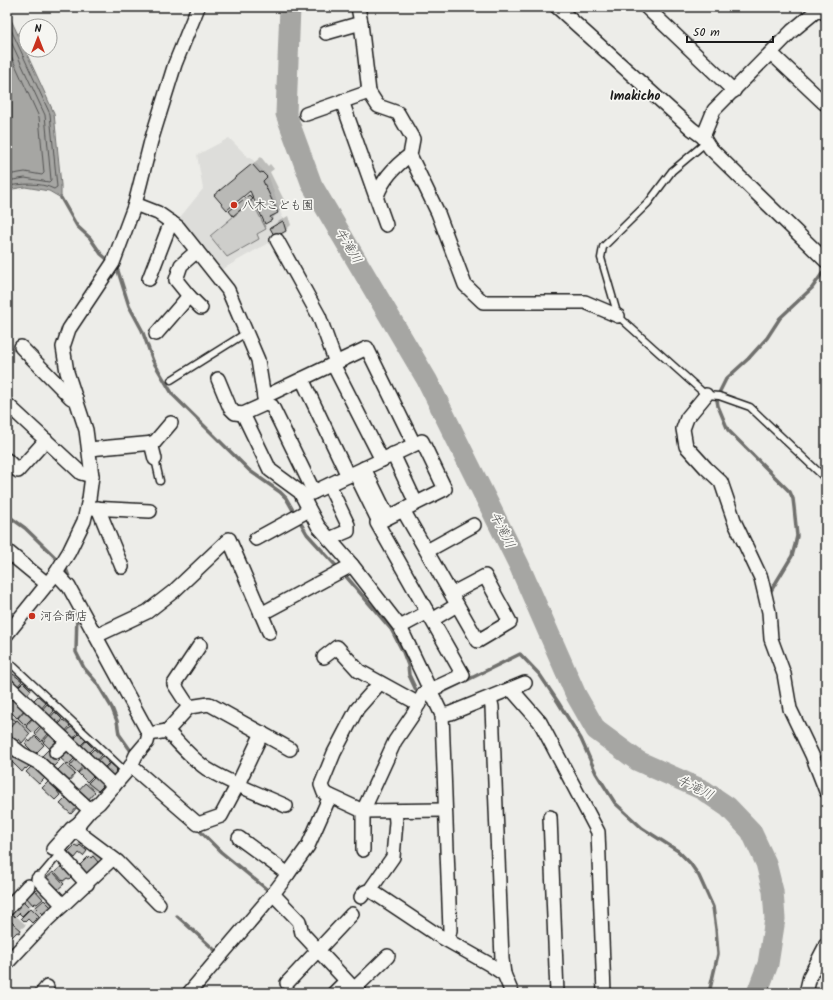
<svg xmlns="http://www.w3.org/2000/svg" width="833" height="1000" viewBox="0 0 833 1000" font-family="Kalam,'Klee One',sans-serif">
	<rect width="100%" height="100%" fill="#edede9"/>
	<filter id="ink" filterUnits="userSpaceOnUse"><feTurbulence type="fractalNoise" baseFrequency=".025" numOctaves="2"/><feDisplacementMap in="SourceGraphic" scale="8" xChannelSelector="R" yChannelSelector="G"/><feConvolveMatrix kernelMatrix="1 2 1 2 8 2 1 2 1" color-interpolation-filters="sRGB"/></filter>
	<g filter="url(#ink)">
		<!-- built -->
		<polygon fill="#ddddda" points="229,138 248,157 251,158 269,177 287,232 221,270 177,221 203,189 197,155"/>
		<!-- green -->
		<polygon fill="#cececb" stroke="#757574" points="252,201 266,229 257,234 259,239 227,257 210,236"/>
		<!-- water -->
		<polygon fill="#a6a6a3" stroke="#6f6f6d" points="7,11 54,113 61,185 61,198 49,191 25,187 7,190"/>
		<!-- shadow -->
		<g fill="#0003">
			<polygon points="261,157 268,166 270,164 274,169 270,172 286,204 272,219 254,197 233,214 232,209 252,193 250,190 224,187"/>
			<polygon points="288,216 291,225 286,230 271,228 276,223"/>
			<polygon points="7,658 17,667 7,678"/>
			<polygon points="19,669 26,676 16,686 9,680"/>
			<polygon points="28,678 36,684 27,693 18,688"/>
			<polygon points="14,689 29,704 16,717 18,719 31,706 28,721 33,731 22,741 19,738 17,739 7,730 7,725 16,715 14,713 7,721 7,696"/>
			<polygon points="44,692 51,697 40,709 35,701"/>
			<polygon points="53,700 59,705 48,717 42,711"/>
			<polygon points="61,707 67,713 56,724 50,719"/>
			<polygon points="69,715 75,720 64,731 58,726"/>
			<polygon points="77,722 82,727 72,739 66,734"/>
			<polygon points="85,729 90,735 79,746 74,741"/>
			<polygon points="56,730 71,760 74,763 88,760 67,782 58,772 67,763 61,757 51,767 42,758 51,748 45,742 35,753 26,744 34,736 36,737 38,735 45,736 48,738"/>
			<polygon points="92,737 98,742 87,753 82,748"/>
			<polygon points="100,744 106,749 95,760 89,755"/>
			<polygon points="7,752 16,764 7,775 7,759 8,757"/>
			<polygon points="108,752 114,757 103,768 97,763"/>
			<polygon points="116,759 121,766 112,776 105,770"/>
			<polygon points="80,773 90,777 97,789 87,800 77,793 88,781"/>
			<polygon points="44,788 65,789 55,799"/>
			<polygon points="81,840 92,845 83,855 80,852 69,852"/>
			<polygon points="95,852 103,856 87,872 81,866"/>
			<polygon points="68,861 76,870 63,883 53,873"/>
			<polygon points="41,886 48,893 37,903 35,901 22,914 19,912 16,916 26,925 21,929 13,922 12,923 18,931 7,942 10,944 7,947 7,919"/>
			<polygon points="50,896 56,902 44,914 42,912 32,922 28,918 23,918 37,904 39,906"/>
		</g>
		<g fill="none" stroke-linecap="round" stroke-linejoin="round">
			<!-- shore -->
			<g stroke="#535352" stroke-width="1">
				<path d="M7,21L50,114L57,187L54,189C40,182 22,184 7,186"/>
				<polyline points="7,33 45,115 51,180 49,182 25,178 7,181"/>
				<polyline points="7,47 39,117 44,173 42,175 25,172 7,175"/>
			</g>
			<!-- stream -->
			<g stroke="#6f6f6d" stroke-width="3.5">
				<polyline points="61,198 77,226 90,238 101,254 108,260"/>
				<polyline points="116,267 118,271 129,306 142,330 153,361 173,395 250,471 280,492 286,498 294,512"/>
				<polyline points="719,393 726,379 748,359 767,338 780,318 812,288 826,268"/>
				<polyline points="717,400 718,406 728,430 790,492 793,499 794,507 797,536 795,545 792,556 769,594"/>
				<polyline points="7,515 25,528 58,560"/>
				<polyline points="299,520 307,534 338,568"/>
				<polyline points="65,566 71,582"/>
				<polyline points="344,574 391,629 403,652 408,665 409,675 416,690"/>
				<polyline points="77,612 76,652 84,668 97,683 112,708 117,721 119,734 131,751 132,755"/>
				<polyline points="443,692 520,654 540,675 558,702 581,739 596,773 615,803 642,828 678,851 690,863 699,876 713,907 716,929 718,954 709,993"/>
				<polyline points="196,827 221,852 270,892"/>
				<polyline points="177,916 218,953"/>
			</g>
			<!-- river -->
			<polyline stroke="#a6a6a3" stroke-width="21" points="290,7 286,114 312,185 427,380 519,565 576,695 596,730 638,761 703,790 728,807 751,831 766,863 773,891 775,919 768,964 757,993"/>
		</g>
		<!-- building -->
		<g fill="#b9b9b6" stroke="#1c1c1c">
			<polygon points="252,164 260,173 262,172 267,177 263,181 278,213 270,217 272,220 265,224 250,191 227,210 214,195"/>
			<polygon points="249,195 253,199 233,216 229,211"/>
			<polygon points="283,221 286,231 275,237 270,228"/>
			<polygon points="13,674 22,681 16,688 8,680"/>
			<polygon points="23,682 31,690 27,695 17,688"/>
			<polygon points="8,693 25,709 17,718 7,708"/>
			<polygon points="38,696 46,703 40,710 33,701"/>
			<polygon points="47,704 54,711 48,718 41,711"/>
			<polygon points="25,710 33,717 25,725 18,718"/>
			<polygon points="55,712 62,719 56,726 49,719"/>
			<polygon points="12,718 16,721 7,731 7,723"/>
			<polygon points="33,718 41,725 33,733 26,726"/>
			<polygon points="17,720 30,734 22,743 19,739 17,741 7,731"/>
			<polygon points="63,720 70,726 64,733 57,726"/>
			<polygon points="42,726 49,733 42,741 35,734"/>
			<polygon points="71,727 78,733 72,740 65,734"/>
			<polygon points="50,734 56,740 55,741 57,743 51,750 43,742"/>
			<polygon points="79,734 86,740 79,747 72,741"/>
			<polygon points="35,736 44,745 35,754 25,744 28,740 30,742"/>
			<polygon points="86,741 93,748 87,754 80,748"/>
			<polygon points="10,748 31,764 26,769 25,768 22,772 7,757 7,750"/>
			<polygon points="49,749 60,760 51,769 40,758"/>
			<polygon points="66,749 76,757 68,765 59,757"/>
			<polygon points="94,749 101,755 95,762 88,755"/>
			<polygon points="102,756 109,763 103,769 96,763"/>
			<polygon points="77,758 84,765 77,773 70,766"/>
			<polygon points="110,763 117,769 115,771 116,772 112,777 104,770"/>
			<polygon points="34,764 47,776 39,784 26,772"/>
			<polygon points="64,764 75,774 67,783 56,772"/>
			<polygon points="85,767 94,775 87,782 78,773"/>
			<polygon points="95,776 104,785 98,791 88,783"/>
			<polygon points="51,779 60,788 57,791 60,795 55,800 42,788"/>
			<polygon points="85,783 95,792 87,801 77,792"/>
			<polygon points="69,795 79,805 71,814 60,804"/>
			<polygon points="75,845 78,847 80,845 87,851 83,856 79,853 75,858 68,852"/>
			<polygon points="89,856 91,858 93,856 98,862 87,873 79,866"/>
			<polygon points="62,866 72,876 69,879 67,878 63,881 55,872"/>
			<polygon points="53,872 64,884 57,890 46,878"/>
			<polygon points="35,890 43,899 37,904 35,903 33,905 27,898"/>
			<polygon points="44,900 52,908 44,915 36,907"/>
			<polygon points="23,901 30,908 22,916 19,913 15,917 11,913"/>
			<polygon points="31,908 39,916 32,923 28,919 25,922 21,918"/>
			<polygon points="7,918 21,930 19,933 17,932 12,937 7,932 7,929 9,927 7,926"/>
		</g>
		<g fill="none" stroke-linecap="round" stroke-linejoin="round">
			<defs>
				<g id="lane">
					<polyline points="703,139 703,145 672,171 648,203 603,247 601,258 618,316 706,395 719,396 750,407 826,479"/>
					<polyline points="171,380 246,333"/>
					<polyline points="155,459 160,481"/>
					<polyline points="7,660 126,772"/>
					<polyline points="38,879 78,832"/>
				</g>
				<g id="street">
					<polyline points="358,7 361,23 369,92 378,106 398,113 413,139 410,155 438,213 465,285 483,302 585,302 618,316"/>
					<polyline points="557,7 692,129 703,137 710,148 826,261"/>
					<polyline points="646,7 734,91"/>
					<polyline points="326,33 361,23"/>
					<polyline points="771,53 824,103"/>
					<polyline points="342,101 386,225"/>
					<polyline points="306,114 369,92"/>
					<polyline points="703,137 714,110 792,31 821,7"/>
					<path d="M377,196C383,178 395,166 410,155"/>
					<polyline points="135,204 158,213 178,227 228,290 258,360 265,404"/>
					<polyline points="277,240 319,316 336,363"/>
					<polyline points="197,251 181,265 176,280 189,296 201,308"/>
					<polyline points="149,279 171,222"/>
					<polyline points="156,334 189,296"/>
					<polyline points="21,347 71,398 76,398"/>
					<polyline points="333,364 382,460"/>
					<polyline points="218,379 230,408 235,413 243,414 265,404 272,406 314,492"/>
					<polyline points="302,379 348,476"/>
					<polyline points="706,395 687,418 683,429 686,446 706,468 721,482 735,523 761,578 769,612 771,639 784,674 790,709 812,755 826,791"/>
					<polyline points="264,397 367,348 414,444"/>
					<polyline points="7,404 81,473 92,476"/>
					<polyline points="243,414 270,470 300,492 318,526 352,565 400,627 442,715 450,930 448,940"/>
					<polyline points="151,443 155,459"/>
					<polyline points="89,449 154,443 171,423"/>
					<polyline points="393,454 416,503"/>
					<polyline points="7,460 18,471 46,440"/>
					<polyline points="364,468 388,517"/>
					<polyline points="355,473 379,522"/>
					<polyline points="329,485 348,525 348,531 329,539"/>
					<polyline points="303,497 422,441 445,489 377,523 463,675 424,693 414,713 395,741 363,811 363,850"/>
					<polyline points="91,508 150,511"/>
					<polyline points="98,508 122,567"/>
					<polyline points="403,510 478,641 510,622 485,576 451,594"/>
					<polyline points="256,539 309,510"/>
					<polyline points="7,551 47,584"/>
					<polyline points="427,551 474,525"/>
					<polyline points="56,573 69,587 149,734 147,742 136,755 131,766"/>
					<polyline points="261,614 352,565"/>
					<polyline points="432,620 457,605"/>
					<polyline points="400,627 428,612"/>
					<polyline points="7,634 56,573 69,552 84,521 89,499 92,476 86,430 67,372 63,347 69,329 113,263 135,204 151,141 175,64 198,7"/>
					<polyline points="96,636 147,612 174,591 229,539 269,632"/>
					<polyline points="324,657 337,647 359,671 419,704"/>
					<polyline points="380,683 357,709 334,753 321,785 324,793 363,811 445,810"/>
					<polyline points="7,685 114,786"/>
					<polyline points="512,690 540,722 598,832 604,993"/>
					<polyline points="490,698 492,707 502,959 504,974"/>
					<polyline points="189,707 174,684 200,645"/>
					<polyline points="442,715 451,713 525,683"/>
					<polyline points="167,731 189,707 209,704 290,749"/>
					<path d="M149,734L167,731C180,744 192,759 207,769C231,784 260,794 286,806"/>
					<polyline points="7,742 22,754 39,763 90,810"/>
					<polyline points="56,752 67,742"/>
					<polyline points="550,817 557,993"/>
					<polyline points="79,823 78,832 118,862 159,904"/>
					<polyline points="239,838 288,874"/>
					<polyline points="53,849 71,829 79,823 90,810 99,803 131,766 198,824 221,816 238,784 262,733"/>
					<polyline points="60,854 87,884"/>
					<polyline points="38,879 63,905"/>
					<polyline points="370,890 436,934 489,964 504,974 512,993"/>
					<polyline points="273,894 299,921 302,933 358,993"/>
					<polyline points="361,897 365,892 370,890 393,857 396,822 395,811"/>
					<polyline points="7,909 28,886"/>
					<polyline points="7,963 47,920 109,862"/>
					<polyline points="287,983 352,914"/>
					<polyline points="354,989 388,956"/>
					<polyline points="42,993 47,987"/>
					<polyline points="189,993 273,894 288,874 308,846 330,796"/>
					<polyline points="334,993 346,981"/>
					<polyline points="806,993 810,976 825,947 826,944"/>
				</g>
				<polyline id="secondary" points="821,7 826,11"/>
			</defs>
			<!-- lane casing -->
			<use href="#lane" stroke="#1c1c1c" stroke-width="9"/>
			<!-- street casing -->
			<use href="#street" stroke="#1c1c1c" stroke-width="16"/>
			<!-- secondary casing -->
			<use href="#secondary" stroke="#1c1c1c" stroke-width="21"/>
			<!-- lane -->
			<use href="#lane" stroke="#f6f6f2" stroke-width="6"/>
			<!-- street -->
			<use href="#street" stroke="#f6f6f2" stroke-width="13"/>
			<!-- secondary -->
			<use href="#secondary" stroke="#f6f6f2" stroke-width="18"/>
		</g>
	</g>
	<!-- markers -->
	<g fill="#c8321e" stroke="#f6f6f2" stroke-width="1.5">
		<circle cx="234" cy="205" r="4"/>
		<circle cx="32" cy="616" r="4"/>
	</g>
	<g text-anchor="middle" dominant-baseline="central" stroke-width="3.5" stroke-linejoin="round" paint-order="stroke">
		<!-- poi labels -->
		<g font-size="12" fill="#1c1c1c" stroke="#f6f6f2" text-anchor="start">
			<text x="242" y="205">八木こども園</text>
			<text x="40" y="616">河合商店</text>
		</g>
		<!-- neighbourhood labels -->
		<g font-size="13" font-weight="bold" fill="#1c1c1c" stroke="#f6f6f2">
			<text x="635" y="96">Imakicho</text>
		</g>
		<!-- water labels -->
		<g font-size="13" font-style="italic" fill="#535352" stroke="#f6f6f2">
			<text transform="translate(348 246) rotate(59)">牛滝川</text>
			<text transform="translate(502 530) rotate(63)">牛滝川</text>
			<text transform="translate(695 788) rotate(27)">牛滝川</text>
		</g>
	</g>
	<!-- margin -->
	<rect width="833" height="1000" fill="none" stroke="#f6f6f2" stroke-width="24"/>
	<rect x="12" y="12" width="809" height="976" fill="none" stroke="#1c1c1c" stroke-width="1.5" filter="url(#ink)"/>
	<!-- north arrow -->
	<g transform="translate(38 38)"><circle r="19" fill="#f6f6f2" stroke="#9f9f9c"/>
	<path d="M0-3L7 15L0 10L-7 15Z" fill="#c8321e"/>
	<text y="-6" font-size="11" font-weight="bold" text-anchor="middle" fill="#1c1c1c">N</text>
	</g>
	<!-- scale -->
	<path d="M687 36v6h86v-6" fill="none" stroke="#1c1c1c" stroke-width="2"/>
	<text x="693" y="36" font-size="12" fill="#1c1c1c" stroke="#f6f6f2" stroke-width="3" paint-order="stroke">50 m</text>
</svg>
